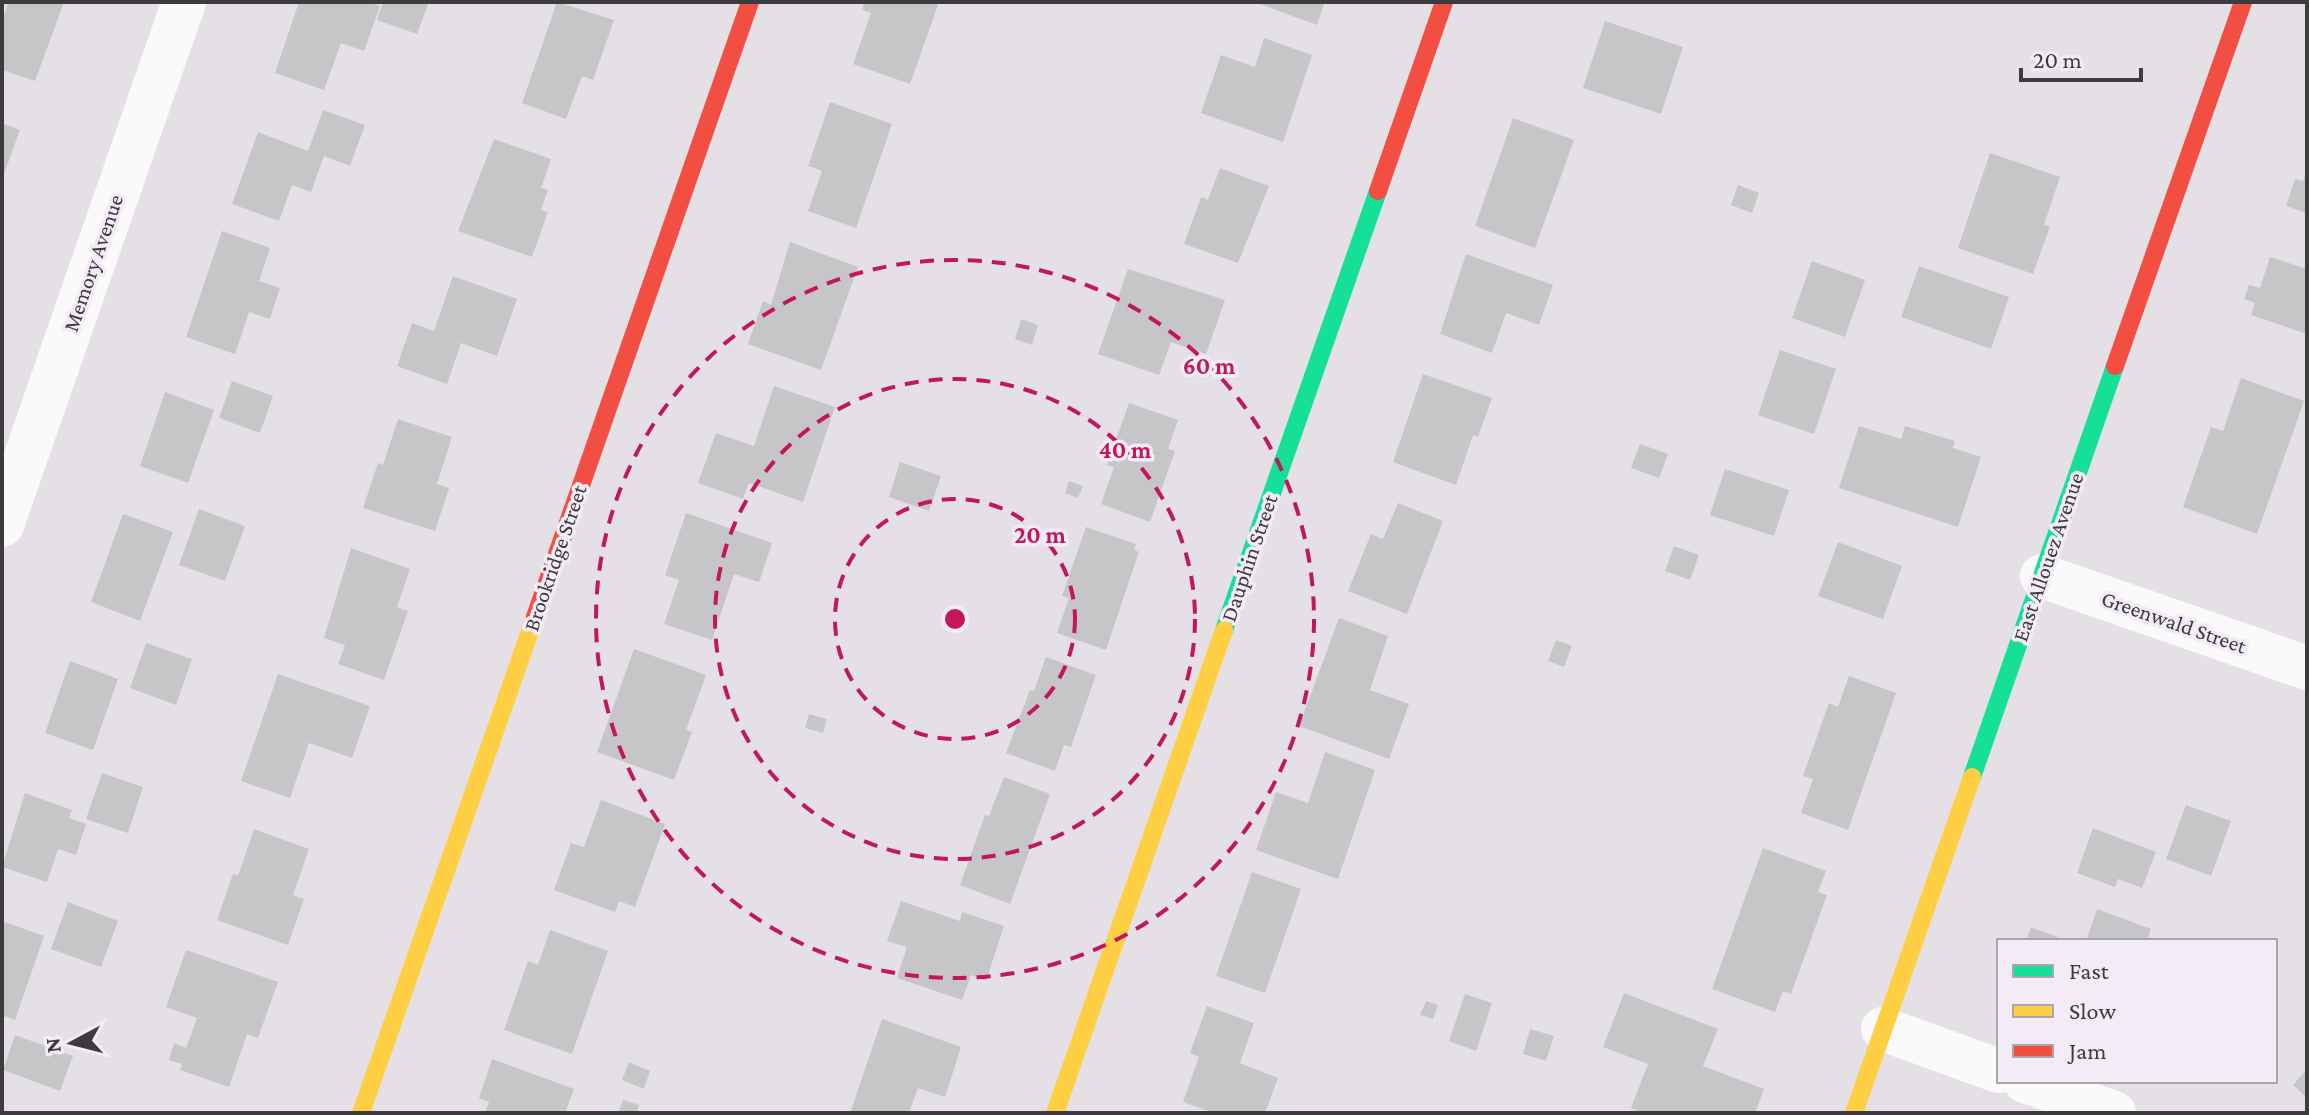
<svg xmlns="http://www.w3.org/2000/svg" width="2309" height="1115" viewBox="0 0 2309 1115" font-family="'Crimson Pro',serif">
	<rect width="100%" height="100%" fill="#e5e0e6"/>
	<!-- building -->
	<g fill="#c6c6c8">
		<polygon points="9,2 64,2 35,81 2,70 2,21"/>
		<polygon points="299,2 367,2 380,6 364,51 341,43 324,90 275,73"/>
		<polygon points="383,2 429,2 417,34 377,20"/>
		<polygon points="557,2 614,20 593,80 582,76 566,119 522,103"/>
		<polygon points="864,2 939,2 910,84 853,64 871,13 862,10"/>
		<polygon points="1254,2 1325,2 1317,25"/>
		<polygon points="1605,21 1683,47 1661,114 1583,88"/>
		<polygon points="1264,38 1312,55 1283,142 1201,113 1221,55 1255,67"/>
		<polygon points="830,102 892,124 856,228 808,211 822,171 808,166"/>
		<polygon points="323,110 365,125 350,166 324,156 311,192 292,185 279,221 232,204 258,132 308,151"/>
		<polygon points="1513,118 1574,140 1535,248 1475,226"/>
		<polygon points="2,123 20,130 2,179"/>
		<polygon points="494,139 551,159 541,188 548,190 541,210 548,212 532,257 458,231"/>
		<polygon points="1990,153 2060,177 2044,225 2050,226 2033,274 1958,248"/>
		<polygon points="1220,168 1269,186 1238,263 1184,244 1201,197 1208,200"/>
		<polygon points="2307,171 2307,213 2286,206 2295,179 2303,181"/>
		<polygon points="1738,185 1759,193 1752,213 1731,205"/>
		<polygon points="222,231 270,248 259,281 280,288 270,319 249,312 235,354 186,337"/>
		<polygon points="790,242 858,267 821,370 748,344 763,301 771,305"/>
		<polygon points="1466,254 1553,285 1539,325 1506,313 1492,353 1440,334"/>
		<polygon points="2270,257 2307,269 2307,334 2251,315 2255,303 2244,299 2249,285 2260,288"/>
		<polygon points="1812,261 1865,280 1845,337 1792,318"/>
		<polygon points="1919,266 2009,297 1991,349 1901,317"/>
		<polygon points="1128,269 1225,300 1206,354 1171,342 1159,375 1098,354"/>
		<polygon points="453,276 517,299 497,356 461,343 447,384 397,366 412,323 434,331"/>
		<polygon points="1021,319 1038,325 1032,345 1015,339"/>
		<polygon points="1780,350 1836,369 1814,434 1758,415"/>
		<polygon points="1423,374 1492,398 1478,437 1473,435 1456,485 1393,462"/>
		<polygon points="2241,378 2304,401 2257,534 2183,507 2211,427 2223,431"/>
		<polygon points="232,381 273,396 260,433 219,418"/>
		<polygon points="774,386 835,407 803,502 749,483 743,499 698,483 716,433 754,446"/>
		<polygon points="165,392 214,410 188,483 140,466"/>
		<polygon points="1129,403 1178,420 1168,449 1175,451 1150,522 1101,504 1114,467 1107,465"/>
		<polygon points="398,419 452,437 437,484 449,488 435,531 363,508 378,463 383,465"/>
		<polygon points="1859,426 1901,439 1905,426 1955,441 1953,448 1981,457 1958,527 1839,488"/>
		<polygon points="1640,444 1668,454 1659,478 1631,468"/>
		<polygon points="900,462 941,476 929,511 889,497"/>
		<polygon points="1725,469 1789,490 1774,536 1710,515"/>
		<polygon points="1069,481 1083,486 1078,498 1065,493"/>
		<polygon points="1398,503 1443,521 1407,614 1348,591 1371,534 1383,539"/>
		<polygon points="199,509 245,526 225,581 179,565"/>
		<polygon points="686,513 772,543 759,582 734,574 712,640 664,624 679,580 665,575"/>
		<polygon points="123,514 173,532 140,621 91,602"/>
		<polygon points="1086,527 1136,544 1134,550 1139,552 1106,650 1057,633 1069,598 1062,596"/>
		<polygon points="1838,542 1902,566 1883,619 1818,596"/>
		<polygon points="1674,546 1699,555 1690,580 1665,571"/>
		<polygon points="351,548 410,569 397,607 408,611 384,680 338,664 345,645 324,638"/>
		<polygon points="1339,618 1388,636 1370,690 1409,704 1389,759 1299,726"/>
		<polygon points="1556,640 1572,646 1564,667 1548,661"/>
		<polygon points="146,643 192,659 176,705 130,688"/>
		<polygon points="634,649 706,675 686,730 692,732 674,780 597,752"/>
		<polygon points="1046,657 1096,675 1071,747 1064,745 1055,771 1006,753 1030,690 1034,691"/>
		<polygon points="70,661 118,679 93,750 45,733"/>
		<polygon points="278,674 370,706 352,758 309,743 290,798 241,781"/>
		<polygon points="1849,676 1896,693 1848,830 1801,813 1813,779 1803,776 1829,703 1838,707"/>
		<polygon points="809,714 827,719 823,733 805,728"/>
		<polygon points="1325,752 1375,770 1338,879 1256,850 1276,792 1308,803"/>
		<polygon points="102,773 143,787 128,833 86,819"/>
		<polygon points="1004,777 1050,794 1010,904 960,885 985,815 989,816"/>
		<polygon points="25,793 72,810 69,818 86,824 76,855 58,849 47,882 2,867"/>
		<polygon points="601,800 665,824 635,907 619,901 615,912 554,890 571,843 584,847"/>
		<polygon points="2186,805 2231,821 2211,876 2166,859"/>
		<polygon points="2093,828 2156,852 2142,888 2118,879 2115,887 2077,873"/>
		<polygon points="254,829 309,849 293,895 304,899 288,945 217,920 233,874 238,876"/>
		<polygon points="1763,848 1826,871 1818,892 1827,895 1791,994 1783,991 1775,1012 1712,989"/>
		<polygon points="1252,872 1301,889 1265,993 1216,976"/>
		<polygon points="901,901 960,921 962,912 1004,926 986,981 971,975 962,1000 897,978 907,947 887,941"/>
		<polygon points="68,902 118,921 101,967 51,949"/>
		<polygon points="2097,909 2151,929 2147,941 2086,941"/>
		<polygon points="2,921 44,936 15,1020 2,1015"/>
		<polygon points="2031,927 2068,941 2026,941"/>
		<polygon points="550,930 608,951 572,1054 504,1030 528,961 538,965"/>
		<polygon points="186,950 278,982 258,1038 247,1034 229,1087 180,1070 182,1064 169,1060 174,1043 186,1048 197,1018 166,1007"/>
		<polygon points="1624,993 1718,1029 1703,1066 1764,1089 1755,1113 1643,1113 1631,1108 1648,1064 1603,1047"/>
		<polygon points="1465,994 1492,1003 1476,1051 1449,1041"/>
		<polygon points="1426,1001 1438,1005 1433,1019 1420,1015"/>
		<polygon points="1207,1006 1254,1023 1240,1063 1278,1078 1265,1113 1214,1113 1183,1102 1199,1057 1190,1053"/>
		<polygon points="882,1019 961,1047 945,1097 918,1088 909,1113 850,1113"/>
		<polygon points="1530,1029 1554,1036 1546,1061 1523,1054"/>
		<polygon points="15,1035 73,1056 60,1091 3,1070"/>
		<polygon points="492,1059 574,1089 565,1113 485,1113 489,1102 479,1098"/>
		<polygon points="629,1062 650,1071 644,1089 622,1080"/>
		<polygon points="2307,1069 2307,1098 2293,1085"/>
		<polygon points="623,1100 639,1105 636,1113 618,1113"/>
	</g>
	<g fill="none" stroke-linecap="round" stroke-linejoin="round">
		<!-- street -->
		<g stroke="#fbfafb" stroke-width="44">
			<polyline points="2,525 184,2"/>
			<polyline points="2042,576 2307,668"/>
			<polyline points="1883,1029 1999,1071"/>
			<polyline points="2025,1081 2114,1113"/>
		</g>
		<!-- fast -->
		<g stroke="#16e098" stroke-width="18">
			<polyline points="1224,630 1378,191"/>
			<polyline points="1972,777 2115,366"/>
		</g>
		<!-- slow -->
		<g stroke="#ffcf43" stroke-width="18">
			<polyline points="361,1113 535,617"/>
			<polyline points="1055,1113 1224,630"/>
			<polyline points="1854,1113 1972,777"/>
		</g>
		<!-- jam -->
		<g stroke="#f24e42" stroke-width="18">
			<polyline points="1378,191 1444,2"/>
			<polyline points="2115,366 2243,2"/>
			<polyline points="535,617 750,2"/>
		</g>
	</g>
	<!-- distance rings -->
	<g fill="none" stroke="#c2185b" stroke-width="4" stroke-dasharray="14 10">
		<circle cx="955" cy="619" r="120"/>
		<circle cx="955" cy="619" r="240"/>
		<circle cx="955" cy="619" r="359"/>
	</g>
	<g text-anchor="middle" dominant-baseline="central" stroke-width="7" stroke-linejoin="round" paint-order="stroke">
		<!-- street labels -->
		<g font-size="22" fill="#3e3b3f" stroke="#f3ebf6">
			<text transform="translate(93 263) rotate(-71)">Memory Avenue</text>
			<text transform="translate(2048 557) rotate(-71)">East Allouez Avenue</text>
			<text transform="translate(555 558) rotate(-71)">Brookridge Street</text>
			<text transform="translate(1249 558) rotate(-71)">Dauphin Street</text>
			<text transform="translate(2174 622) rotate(19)">Greenwald Street</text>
		</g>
	</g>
	<circle cx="955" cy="619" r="12" fill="#c2185b" stroke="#f3ebf6" stroke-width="4"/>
	<g font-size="24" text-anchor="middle" font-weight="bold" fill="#c2185b" stroke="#f3ebf6" stroke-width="7" stroke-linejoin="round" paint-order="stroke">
		<text x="1209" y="374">60 m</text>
		<text x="1125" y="458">40 m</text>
		<text x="1040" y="543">20 m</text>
	</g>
	<!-- border -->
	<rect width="2309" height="1115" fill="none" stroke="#3e3b3f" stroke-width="8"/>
	<!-- legend -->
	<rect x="1997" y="939" width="280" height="144" fill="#f3ebf6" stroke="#aba5ad" stroke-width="2"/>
	<rect x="2013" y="965" width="40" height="12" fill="#16e098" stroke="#aba5ad" stroke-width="2"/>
	<text x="2069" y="979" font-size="24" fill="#3e3b3f">Fast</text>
	<rect x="2013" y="1005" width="40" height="12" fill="#ffcf43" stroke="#aba5ad" stroke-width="2"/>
	<text x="2069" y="1019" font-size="24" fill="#3e3b3f">Slow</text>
	<rect x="2013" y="1045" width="40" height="12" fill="#f24e42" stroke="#aba5ad" stroke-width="2"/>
	<text x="2069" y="1059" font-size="24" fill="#3e3b3f">Jam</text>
	<!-- north arrow -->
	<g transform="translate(72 1043) rotate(263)" stroke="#f3ebf6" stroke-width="6" paint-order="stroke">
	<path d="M0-6L14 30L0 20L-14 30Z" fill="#3e3b3f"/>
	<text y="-12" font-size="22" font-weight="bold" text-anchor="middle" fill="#3e3b3f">N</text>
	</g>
	<!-- scale -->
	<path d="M2021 68v12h120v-12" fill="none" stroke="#3e3b3f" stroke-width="4"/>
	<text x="2033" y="68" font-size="24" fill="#3e3b3f" stroke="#f3ebf6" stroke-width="6" paint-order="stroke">20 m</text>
</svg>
